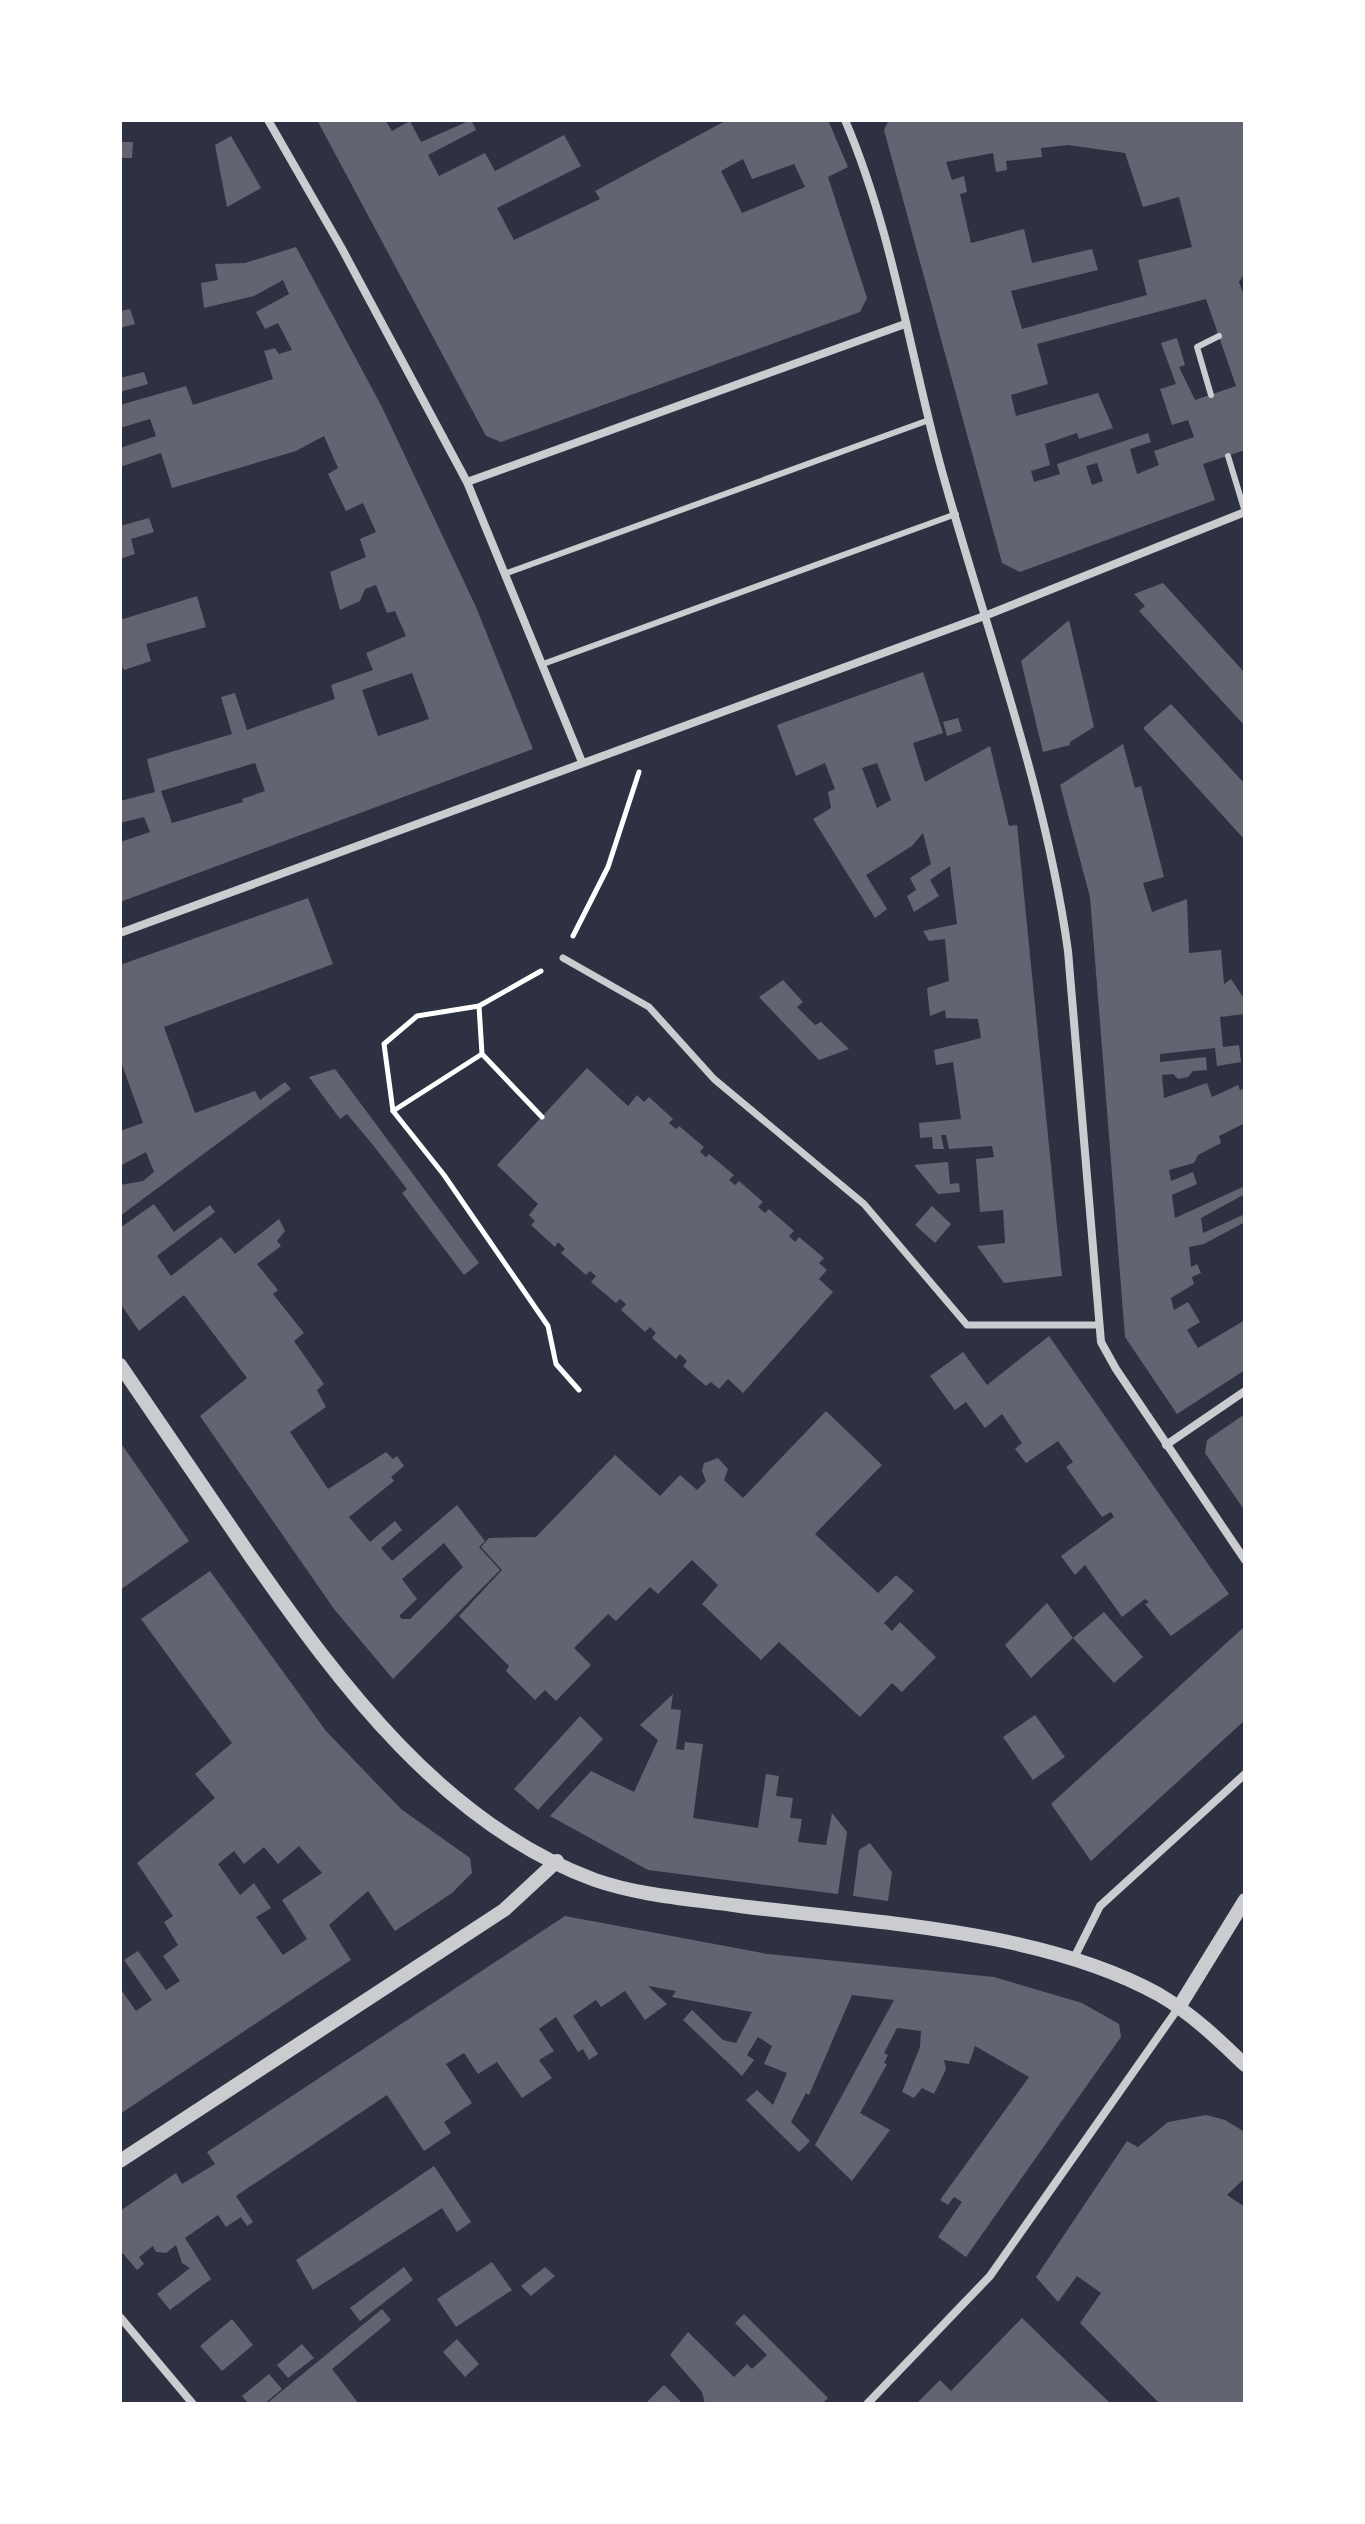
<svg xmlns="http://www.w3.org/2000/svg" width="1365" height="2524" viewBox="0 0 1365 2524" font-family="Helvetica,sans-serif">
	<rect width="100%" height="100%" fill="#2d3142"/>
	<!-- building -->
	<g fill="#626471" fill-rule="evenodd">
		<path d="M317,120H385L392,131L410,121L421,142L471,120L476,130L428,155L439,176L485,153L495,171L564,135L581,166L497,208L514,240L600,199L595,191L727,120H828L848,167L828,177L867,298L860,312L501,442L486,436ZM743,159L752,179L794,164L805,187L742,213L721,171Z"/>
		<path d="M889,120H1245V273L1239,282L1245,298V450L1203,464L1215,500L1020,572L1002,563L884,130ZM1068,145L1125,153L1143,207L1179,197L1192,247L1138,260L1147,295L1022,329L1011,291L1098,270L1092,249L1032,263L1024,229L971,243L960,194L967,192L964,176L952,180L946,162L993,153L996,172L1007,170L1006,161L1042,157L1041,148ZM1206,299L1236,386L1195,400L1179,367L1185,365L1177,338L1161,343L1176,384L1160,389L1172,425L1188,420L1194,437L1154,451L1159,465L1137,474L1130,449L1151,442L1148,433L1057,464L1060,474L1034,482L1031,471L1050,465L1045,444L1077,433L1079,439L1113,428L1098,393L1016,416L1011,395L1048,384L1037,344ZM1097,463L1103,481L1092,485L1086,466Z"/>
		<polygon points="231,136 261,188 227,207 215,145"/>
		<polygon points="120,142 133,142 132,158 120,158"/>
		<path d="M296,247L382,407L476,607L533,749L120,902V842L150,832L144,817L120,823V801L155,792L147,759L232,734L221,697L235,693L247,730L335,699L331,685L373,670L366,653L406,636L395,611L387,613L376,585L365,589L360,601L340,610L330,572L366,557L360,539L376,532L363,503L346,511L328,474L338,468L324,436L296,451L172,488L161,453L120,467V448L156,436L150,419L120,428V405L186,386L193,405L273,379L264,351L275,348L279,354L292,350L278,323L265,329L256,312L289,294L283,280L254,296L204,308L201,283L218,280L215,264L245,263ZM412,673L429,719L378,736L362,690ZM255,763L265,791L242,799L243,802L172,823L161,791Z"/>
		<polygon points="130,309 135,324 120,328 120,311"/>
		<polygon points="144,372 148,384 120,392 120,378"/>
		<polygon points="149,518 154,532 131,539 135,554 120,559 120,526"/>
		<polygon points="1163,583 1245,673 1245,726 1139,611 1145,606 1134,594"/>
		<polygon points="197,596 206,627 146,644 151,661 124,670 120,663 120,620"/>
		<polygon points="1069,620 1094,727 1070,742 1070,745 1043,752 1021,661"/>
		<path d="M923,672L943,733L913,743L925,782L990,746L1009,826L1017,825L1062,1276L1004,1283L977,1246L1005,1243L1003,1210L980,1212L976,1159L994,1157L992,1146L949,1149L946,1135H941L944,1149H933L932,1137L920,1138L919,1123L961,1119L953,1062L936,1065L934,1050L981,1038L978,1019L946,1018L945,1010L930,1016L927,988L949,981L945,939L929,941L923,931L957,924L950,866L930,880L939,896L914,912L907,896L916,890L910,878L931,864L923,833L912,846L866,875L887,909L875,918L813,819L831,808L828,792L835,789L825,763L796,776L777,725ZM877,763L891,800L877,808L862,768Z"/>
		<polygon points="1171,704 1245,784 1245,840 1143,728"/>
		<polygon points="958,718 962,731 947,736 943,722"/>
		<polygon points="1123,744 1135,788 1141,786 1164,877 1143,883 1152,912 1187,899 1189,953 1221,950 1224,984 1231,979 1245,1000 1245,1014 1220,1017 1223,1047 1239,1045 1241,1062 1217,1066 1215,1048 1160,1054 1160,1062 1206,1057 1207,1070 1193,1071 1188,1077 1178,1079 1173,1074 1162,1075 1164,1098 1207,1083 1212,1097 1238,1085 1240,1090 1245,1088 1245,1123 1219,1136 1221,1143 1198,1155 1194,1163 1169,1170 1171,1181 1193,1172 1197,1184 1172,1195 1175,1218 1245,1186 1245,1194 1201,1218 1203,1233 1245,1214 1245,1222 1204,1244 1189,1247 1191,1267 1197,1264 1201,1273 1192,1277 1194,1284 1171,1298 1174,1310 1188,1302 1200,1322 1187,1330 1198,1348 1245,1320 1245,1370 1177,1414 1125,1337 1090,897 1060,785"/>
		<polygon points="308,898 333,964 164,1027 195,1113 255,1091 260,1100 285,1082 291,1089 120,1216 120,1185 143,1181 154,1172 146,1152 120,1166 120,1131 143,1123 120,1059 120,965"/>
		<polygon points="783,980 803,1002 797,1007 815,1025 821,1022 849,1049 819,1060 759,997"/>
		<polygon points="587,1068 628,1106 637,1095 644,1102 649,1097 673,1119 669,1123 676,1129 679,1126 704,1147 700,1152 706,1157 709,1154 734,1175 729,1180 735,1185 739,1181 763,1202 758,1207 765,1213 769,1209 794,1231 789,1236 795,1242 799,1237 824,1258 819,1263 827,1270 819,1279 833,1292 743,1393 728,1379 719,1389 711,1382 706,1386 683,1366 687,1361 680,1354 676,1359 652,1338 656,1333 650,1327 645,1332 621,1310 626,1304 620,1299 616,1303 591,1282 596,1276 590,1271 586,1275 561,1253 565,1249 558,1242 555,1247 531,1225 535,1221 529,1215 538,1204 497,1165"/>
		<polygon points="335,1069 479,1263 464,1275 402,1193 407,1189 373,1145 347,1114 340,1119 309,1077"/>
		<polygon points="948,1162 950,1184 959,1183 960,1192 938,1194 914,1165"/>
		<path d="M154,1204L174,1232L210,1205L215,1212L157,1256L171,1276L221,1237L235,1254L279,1219L285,1231L277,1241L281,1246L257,1264L278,1290L273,1294L304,1333L294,1341L324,1384L317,1390L326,1407L290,1432L328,1489L386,1452L393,1459L397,1456L404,1466L391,1477L394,1481L349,1517L370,1542L395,1521L402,1530L381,1548L392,1561L457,1505L485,1541L479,1547L500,1570L393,1679L334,1609L200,1416L247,1378L184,1295L139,1331L120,1303V1228ZM444,1543L463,1567L410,1619H402L399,1616L417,1599L402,1579Z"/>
		<polygon points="932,1206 951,1224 935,1243 915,1225"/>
		<polygon points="1049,1336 1229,1594 1171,1636 1145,1604 1149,1602 1145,1599 1122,1617 1085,1565 1075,1575 1061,1556 1114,1517 1111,1512 1102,1517 1066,1467 1073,1462 1058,1441 1026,1463 1015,1449 1022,1443 1002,1414 985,1428 966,1402 955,1410 930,1376 963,1352 987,1385"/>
		<polygon points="826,1411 882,1465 815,1534 878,1593 896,1575 914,1591 884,1623 892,1631 900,1622 936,1657 902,1692 892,1683 860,1717 779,1642 761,1660 702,1604 718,1585 692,1560 658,1594 650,1587 616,1621 608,1614 574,1648 591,1665 556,1701 545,1690 535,1700 506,1671 509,1666 459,1616 502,1570 481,1547 489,1538 536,1537 615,1455 660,1496 680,1475 697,1490 706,1481 702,1471 704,1463 718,1458 728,1469 724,1480 743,1498"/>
		<polygon points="1245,1414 1245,1511 1205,1453 1207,1440"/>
		<polygon points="120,1442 189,1541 120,1590"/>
		<path d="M210,1571L326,1731L401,1809L470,1858L472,1873L452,1893L395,1931L368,1891L329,1925L351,1960L120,2114V1988L136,2011L152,2000L124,1960L138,1951L166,1990L180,1981L163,1956L178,1945L164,1922L173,1916L137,1863L215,1798L195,1774L232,1743L141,1619ZM299,1846L322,1873L282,1900L307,1939L283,1955L256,1917L271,1908L254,1883L240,1895L218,1864L234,1851L244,1864L264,1847L278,1864Z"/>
		<polygon points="1047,1603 1073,1638 1031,1678 1005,1645"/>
		<polygon points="1104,1612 1143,1657 1114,1683 1073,1638"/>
		<polygon points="1245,1626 1245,1720 1091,1861 1051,1804"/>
		<polygon points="673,1694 671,1709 681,1710 676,1749 684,1750 685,1742 703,1744 693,1818 758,1828 766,1774 779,1776 776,1796 793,1798 790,1818 802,1819 798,1842 826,1845 832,1813 847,1832 838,1894 648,1870 550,1816 591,1771 634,1792 658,1740 640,1725"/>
		<polygon points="1035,1715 1065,1757 1033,1780 1003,1737"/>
		<polygon points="580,1716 603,1739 538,1810 514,1789"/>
		<polygon points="870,1843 892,1872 888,1901 853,1896 859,1850"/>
		<polygon points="565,1916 768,1954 994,1977 1082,2003 1119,2024 1121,2037 966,2257 938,2237 962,2202 954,2197 948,2205 940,2200 1029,2077 975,2046 969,2064 944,2060 946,2069 934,2094 922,2088 914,2098 902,2092 920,2047 921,2031 897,2028 884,2053 888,2055 884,2063 887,2064 860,2113 890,2130 852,2181 815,2145 894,2000 852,1995 809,2095 806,2093 791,2122 810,2141 799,2152 746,2100 757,2090 773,2105 787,2073 764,2064 772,2046 758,2037 747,2055 754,2060 742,2076 683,2020 692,2010 723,2040 736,2043 752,2012 672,1997 676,1991 648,1986 667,2004 645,2020 625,1991 601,2007 596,2000 573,2016 598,2054 589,2060 583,2049 578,2052 556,2017 539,2029 554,2051 539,2060 552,2078 522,2098 497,2062 478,2074 464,2053 446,2064 472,2103 444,2122 451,2133 424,2151 387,2095 236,2196 253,2222 247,2226 241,2217 226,2227 218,2215 185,2238 211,2279 170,2310 157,2294 190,2268 182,2263 176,2245 166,2253 156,2252 153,2246 139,2257 144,2264 137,2270 120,2250 120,2211 176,2173 182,2184 215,2164 207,2152"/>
		<polygon points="1206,2115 1225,2120 1245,2132 1245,2178 1227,2195 1245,2207 1245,2404 1160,2404 1080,2323 1101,2293 1077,2276 1058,2302 1036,2277 1127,2141 1138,2147 1168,2122"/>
		<polygon points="434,2166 471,2222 457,2232 442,2208 313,2290 296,2260"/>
		<polygon points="492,2262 512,2290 456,2327 437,2299"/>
		<polygon points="404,2267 413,2280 360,2321 350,2308"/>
		<polygon points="545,2267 555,2276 531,2296 521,2286"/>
		<polygon points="382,2309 391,2320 332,2369 359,2404 266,2404"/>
		<polygon points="744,2314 828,2398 822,2404 705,2404 702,2392 670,2355 688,2332 734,2377 747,2364 752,2369 767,2355 735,2323"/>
		<polygon points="1022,2318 1111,2404 916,2404 940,2380 951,2391"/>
		<polygon points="232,2319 253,2345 222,2371 200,2346"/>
		<polygon points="457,2339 479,2364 465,2377 443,2352"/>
		<polygon points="302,2344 314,2358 288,2378 277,2365"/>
		<polygon points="269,2374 282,2389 264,2404 249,2404 242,2396"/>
		<polygon points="664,2385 683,2404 645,2404"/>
	</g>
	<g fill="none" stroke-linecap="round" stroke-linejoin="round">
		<!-- path -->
		<g stroke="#fff" stroke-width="5">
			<polyline points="573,936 608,867 639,772"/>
			<polyline points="541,971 479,1006 417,1016 384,1044 393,1111 444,1175 548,1326 556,1364 579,1390"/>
			<polyline points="479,1006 482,1054 542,1117"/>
			<polyline points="393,1111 482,1054"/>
		</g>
		<!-- service -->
		<g stroke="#caccd0" stroke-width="6">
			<polyline points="1211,395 1197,347 1219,336"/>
			<polyline points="1228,456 1245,512"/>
			<polyline points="507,573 929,420"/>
			<polyline points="543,664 956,514"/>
		</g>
		<!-- pedestrian -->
		<polyline stroke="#caccd0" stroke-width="7" points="563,958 649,1007 714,1079 864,1204 967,1325 1098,1325"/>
		<!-- minor -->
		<g stroke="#caccd0" stroke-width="8">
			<polyline points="268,120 341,247 467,482 582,762"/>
			<path d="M845,120C892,230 909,349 940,464C984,625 1045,785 1068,951L1101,1342L1116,1369L1245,1560"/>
			<polyline points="467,482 905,324"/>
			<polyline points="120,933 987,615 1245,512"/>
			<polyline points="1166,1445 1245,1391"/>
			<polyline points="1073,1960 1100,1906 1245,1774"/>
			<polyline points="120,2317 193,2404"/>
			<polyline points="867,2404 990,2276 1179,2007"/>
		</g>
		<!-- tertiary -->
		<g stroke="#caccd0" stroke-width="14">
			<path d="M120,1365C163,1429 207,1493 251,1557C339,1683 444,1825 595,1880C641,1896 692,1899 740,1906C873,1923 1039,1929 1158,1994C1191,2013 1218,2039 1245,2065"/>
			<polyline points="1179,2007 1245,1900"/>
			<polyline points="120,2161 504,1910 557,1861"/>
		</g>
	</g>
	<!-- border -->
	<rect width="1365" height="2524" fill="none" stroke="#ffffff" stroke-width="244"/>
</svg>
